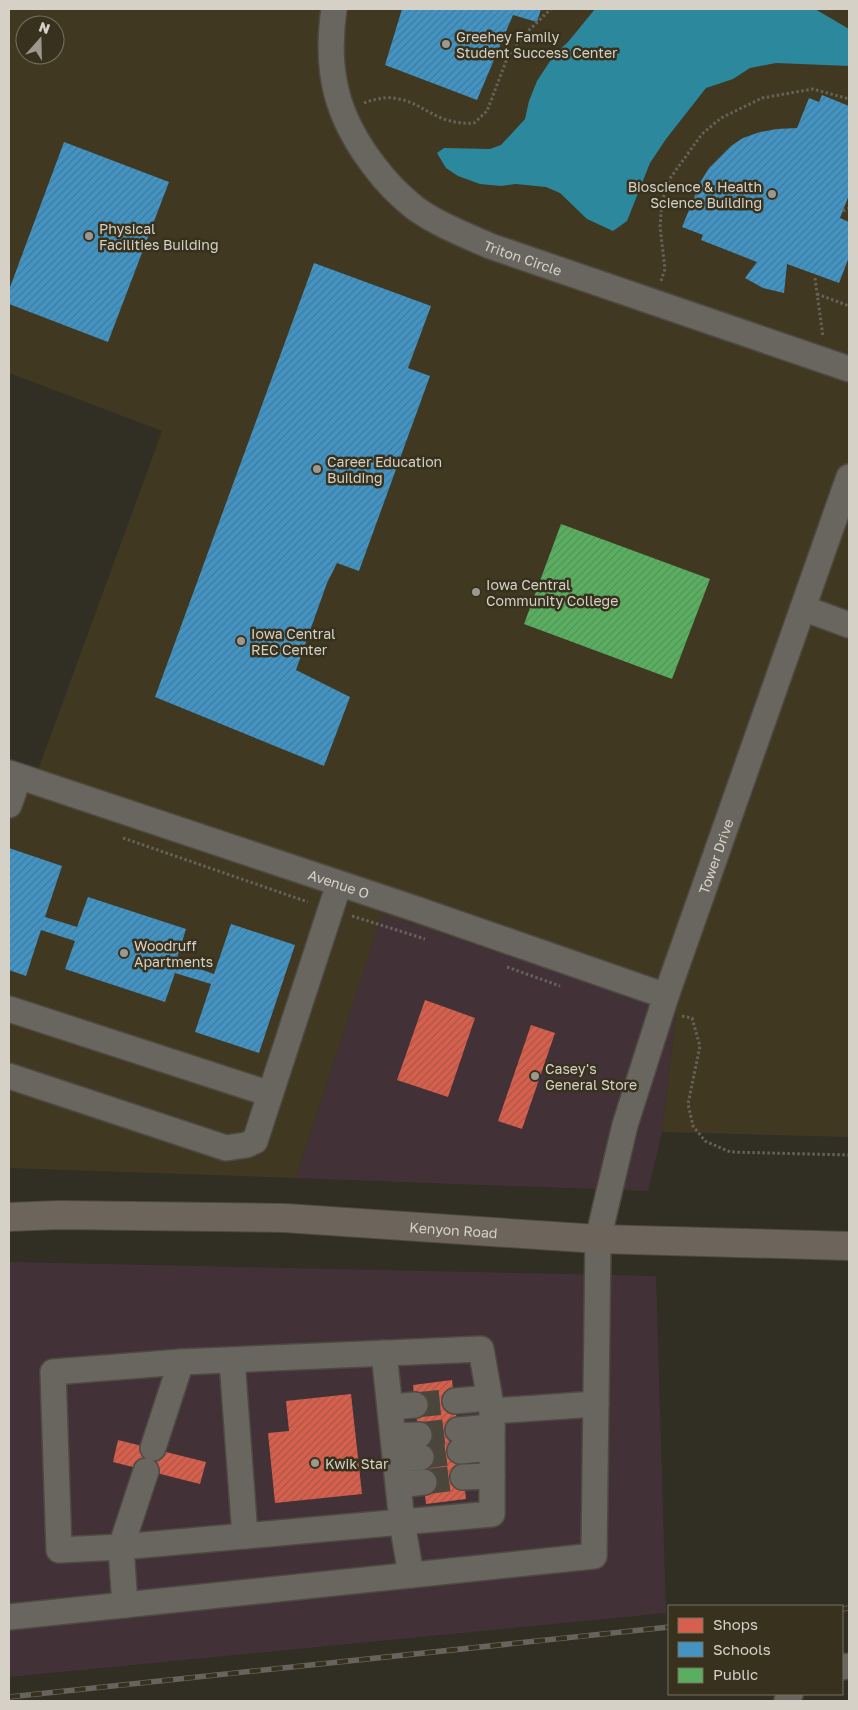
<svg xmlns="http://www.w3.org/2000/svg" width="858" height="1710" viewBox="0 0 858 1710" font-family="'Golos Text',sans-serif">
	<defs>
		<pattern id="shops-hatch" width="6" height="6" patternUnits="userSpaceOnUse" patternTransform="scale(1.25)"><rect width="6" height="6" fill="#d6604d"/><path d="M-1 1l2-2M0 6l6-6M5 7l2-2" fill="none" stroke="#a95648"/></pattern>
		<pattern id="schools-hatch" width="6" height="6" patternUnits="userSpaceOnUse" patternTransform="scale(1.25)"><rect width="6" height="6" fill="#4393c3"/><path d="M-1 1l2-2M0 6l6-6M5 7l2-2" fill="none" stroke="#427a9a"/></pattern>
		<pattern id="public-hatch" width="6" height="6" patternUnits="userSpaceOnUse" patternTransform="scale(1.25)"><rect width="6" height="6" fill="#5aae61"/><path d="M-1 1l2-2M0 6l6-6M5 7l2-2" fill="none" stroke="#549258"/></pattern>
	</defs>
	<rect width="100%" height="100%" fill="#312e24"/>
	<!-- commercial -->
	<g fill="#423238">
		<polygon points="382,913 528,962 676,1014 662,1132 648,1191 296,1178"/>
		<polygon points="9,1262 656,1276 666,1613 9,1677"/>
	</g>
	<!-- built -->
	<path fill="#403821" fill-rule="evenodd" d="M9,9H849V1137L662,1132L676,1014L528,962L382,914L296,1178L9,1168V786L30,792L162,431L9,373ZM25,25H55V55H25Z"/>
	<!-- water -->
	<polygon fill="#2c889d" points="595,9 815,9 849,29 849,66 776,63 750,68 733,79 706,88 666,139 650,163 627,221 613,231 587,219 560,193 546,187 516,184 501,186 480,184 458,176 446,168 437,153 444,148 490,149 501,145 525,119 529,101 537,81 554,55 568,42"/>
	<!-- shops -->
	<g fill="url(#shops-hatch)">
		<polygon points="425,1000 475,1018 448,1097 397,1080"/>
		<polygon points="531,1025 555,1033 522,1129 498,1121"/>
		<polygon points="452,1380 466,1499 426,1504 413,1385"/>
		<polygon points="351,1394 362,1494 275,1503 268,1433 289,1431 286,1401"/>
		<polygon points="118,1440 206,1462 200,1484 113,1462"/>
	</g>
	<!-- schools -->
	<g fill="url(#schools-hatch)">
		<polygon points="402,9 541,9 537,22 513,15 477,100 385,65"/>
		<polygon points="822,95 849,106 849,195 840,218 849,222 849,257 839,283 787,264 784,293 763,288 745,278 757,262 701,240 703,235 682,227 701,181 709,168 731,146 743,138 760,132 777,129 797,128 809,98 819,102"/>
		<polygon points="64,142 169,182 108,342 9,304 9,290"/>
		<polygon points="314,263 431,306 408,368 430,376 359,571 337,563 327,583 296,670 350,697 324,766 155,697"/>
		<polygon points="9,848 62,866 45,917 77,927 88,897 186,929 176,961 214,974 231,924 295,945 259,1053 195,1032 211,984 175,973 165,1002 65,969 75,941 41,930 26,976 9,970"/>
	</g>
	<!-- public -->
	<polygon fill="url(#public-hatch)" points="561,524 710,579 672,679 524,624"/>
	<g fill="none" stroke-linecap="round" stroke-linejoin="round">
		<!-- minor-tunnel -->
		<g stroke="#4a463c" stroke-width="25" stroke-dasharray="25 12" stroke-linecap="butt">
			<polyline points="415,1405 455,1401"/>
			<polyline points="419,1435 458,1430"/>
			<polyline points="421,1457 460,1451"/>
			<polyline points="424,1482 463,1477"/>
		</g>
		<defs>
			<g id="minor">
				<path id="s1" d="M334,9C325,71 336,117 375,167C386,182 400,196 415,208C437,224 465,235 490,246L849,369"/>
				<polyline points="803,608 849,625"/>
				<path id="s2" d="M9,773L416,909L666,996"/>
				<polyline points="9,805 19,777"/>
				<polyline points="9,1009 270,1094"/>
				<polyline points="9,1076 226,1148 246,1145 255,1141 339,884"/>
				<polyline points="384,1353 402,1522 411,1575"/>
				<polyline points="232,1360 245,1536"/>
				<polyline points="455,1401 489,1398"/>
				<polyline points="390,1407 415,1405"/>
				<polyline points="458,1430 492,1427"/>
				<polyline points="393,1436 419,1435"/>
				<polyline points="153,1448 181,1362"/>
				<polyline points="460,1451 492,1448"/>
				<polyline points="396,1460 421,1457"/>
				<polyline points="146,1471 121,1547 59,1550 53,1372 181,1362 481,1349 492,1411"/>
				<polyline points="463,1477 492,1476"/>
				<polyline points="399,1485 424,1482"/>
				<polyline points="125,1605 121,1547 492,1514 492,1411 596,1404"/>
				<path id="s3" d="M9,1617L594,1556L598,1239L625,1125L666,996L849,477"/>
				<polyline points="842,1667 849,1666"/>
				<polyline points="787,1701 790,1694"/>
			</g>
			<g id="major">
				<path id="s4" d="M9,1217L59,1215L285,1218L598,1239L849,1246"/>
			</g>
		</defs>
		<!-- minor casing -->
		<use href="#minor" stroke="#4e4a42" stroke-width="28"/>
		<!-- major casing -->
		<use href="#major" stroke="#4e4a42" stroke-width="30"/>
		<!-- path -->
		<g stroke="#65625a" stroke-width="3" stroke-dasharray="2.5 2.5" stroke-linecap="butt">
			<path d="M364,103C375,99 387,96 399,99C415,102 425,111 439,117C450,122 462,124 474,123L487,111L508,56L525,34L551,9"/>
			<polyline points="843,211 849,208"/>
			<polyline points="815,278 823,337"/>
			<polyline points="661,281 665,269 660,227 662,201 671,177 702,134 721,118 762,98 813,89 849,99"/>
			<polyline points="817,294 849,306"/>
			<polyline points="123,838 308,902"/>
			<polyline points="352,916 425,939"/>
			<polyline points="507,967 560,986"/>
			<polyline points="682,1016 692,1018 700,1046 688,1104 693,1126 705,1141 730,1152 849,1155"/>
		</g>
		<!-- minor -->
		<use href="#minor" stroke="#69665f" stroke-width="25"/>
		<!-- major -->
		<use href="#major" stroke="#6d655b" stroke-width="28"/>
		<defs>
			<g id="rail">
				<polyline points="842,1609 849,1608"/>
				<polyline points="9,1697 669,1627"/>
			</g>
		</defs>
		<!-- rail casing -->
		<use href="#rail" stroke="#67645d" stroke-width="5.5"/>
		<!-- rail -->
		<use href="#rail" stroke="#37311e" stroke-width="4" stroke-dasharray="11" stroke-linecap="butt"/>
	</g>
	<!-- markers -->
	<g fill="#9c988d" stroke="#37311e" stroke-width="2">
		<circle cx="446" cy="44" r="5"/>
		<circle cx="772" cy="194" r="5"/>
		<circle cx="89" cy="236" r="5"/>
		<circle cx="317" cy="469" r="5"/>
		<circle cx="476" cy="592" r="5"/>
		<circle cx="241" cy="641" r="5"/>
		<circle cx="124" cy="953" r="5"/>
		<circle cx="535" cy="1076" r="5"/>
		<circle cx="315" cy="1463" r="5"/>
	</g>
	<g text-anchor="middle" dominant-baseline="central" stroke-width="5" stroke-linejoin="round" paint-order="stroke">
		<!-- poi labels -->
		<g font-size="14" fill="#d5d1c6" stroke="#37311e" text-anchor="start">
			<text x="456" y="36">Greehey Family<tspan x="456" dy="16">Student Success Center</tspan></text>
			<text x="762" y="186" text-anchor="end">Bioscience &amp; Health<tspan x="762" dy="16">Science Building</tspan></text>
			<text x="99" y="228">Physical<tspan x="99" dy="16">Facilities Building</tspan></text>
			<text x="327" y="461">Career Education<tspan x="327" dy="16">Building</tspan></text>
			<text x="486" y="584">Iowa Central<tspan x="486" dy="16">Community College</tspan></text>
			<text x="251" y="633">Iowa Central<tspan x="251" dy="16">REC Center</tspan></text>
			<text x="134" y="945">Woodruff<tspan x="134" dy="16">Apartments</tspan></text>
			<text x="545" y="1068">Casey's<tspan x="545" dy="16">General Store</tspan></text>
			<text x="325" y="1463">Kwik Star</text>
		</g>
		<!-- street labels -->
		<g font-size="14" fill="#d5d1c6" stroke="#37311e">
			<text stroke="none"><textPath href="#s1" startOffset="345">Triton Circle</textPath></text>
			<text stroke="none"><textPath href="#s3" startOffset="1306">Tower Drive</textPath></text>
			<text stroke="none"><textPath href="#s2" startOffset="348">Avenue O</textPath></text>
			<text stroke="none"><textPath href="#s4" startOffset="445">Kenyon Road</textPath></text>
		</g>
	</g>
	<!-- border -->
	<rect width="858" height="1710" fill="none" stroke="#d5d1c6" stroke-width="20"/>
	<!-- legend -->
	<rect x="668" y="1605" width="175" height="90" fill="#37311e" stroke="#767161"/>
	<rect x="678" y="1618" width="25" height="15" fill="#d6604d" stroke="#767161"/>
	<text x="713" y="1630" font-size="15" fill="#d5d1c6">Shops</text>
	<rect x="678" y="1642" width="25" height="15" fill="#4393c3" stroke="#767161"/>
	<text x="713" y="1655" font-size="15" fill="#d5d1c6">Schools</text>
	<rect x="678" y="1668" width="25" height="15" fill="#5aae61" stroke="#767161"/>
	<text x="713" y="1680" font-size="15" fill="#d5d1c6">Public</text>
	<!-- north arrow -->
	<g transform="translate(40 40) rotate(20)"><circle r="24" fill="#37311e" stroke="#767161"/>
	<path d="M0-4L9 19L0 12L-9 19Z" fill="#9c988d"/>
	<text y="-8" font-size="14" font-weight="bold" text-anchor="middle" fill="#d5d1c6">N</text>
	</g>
</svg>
